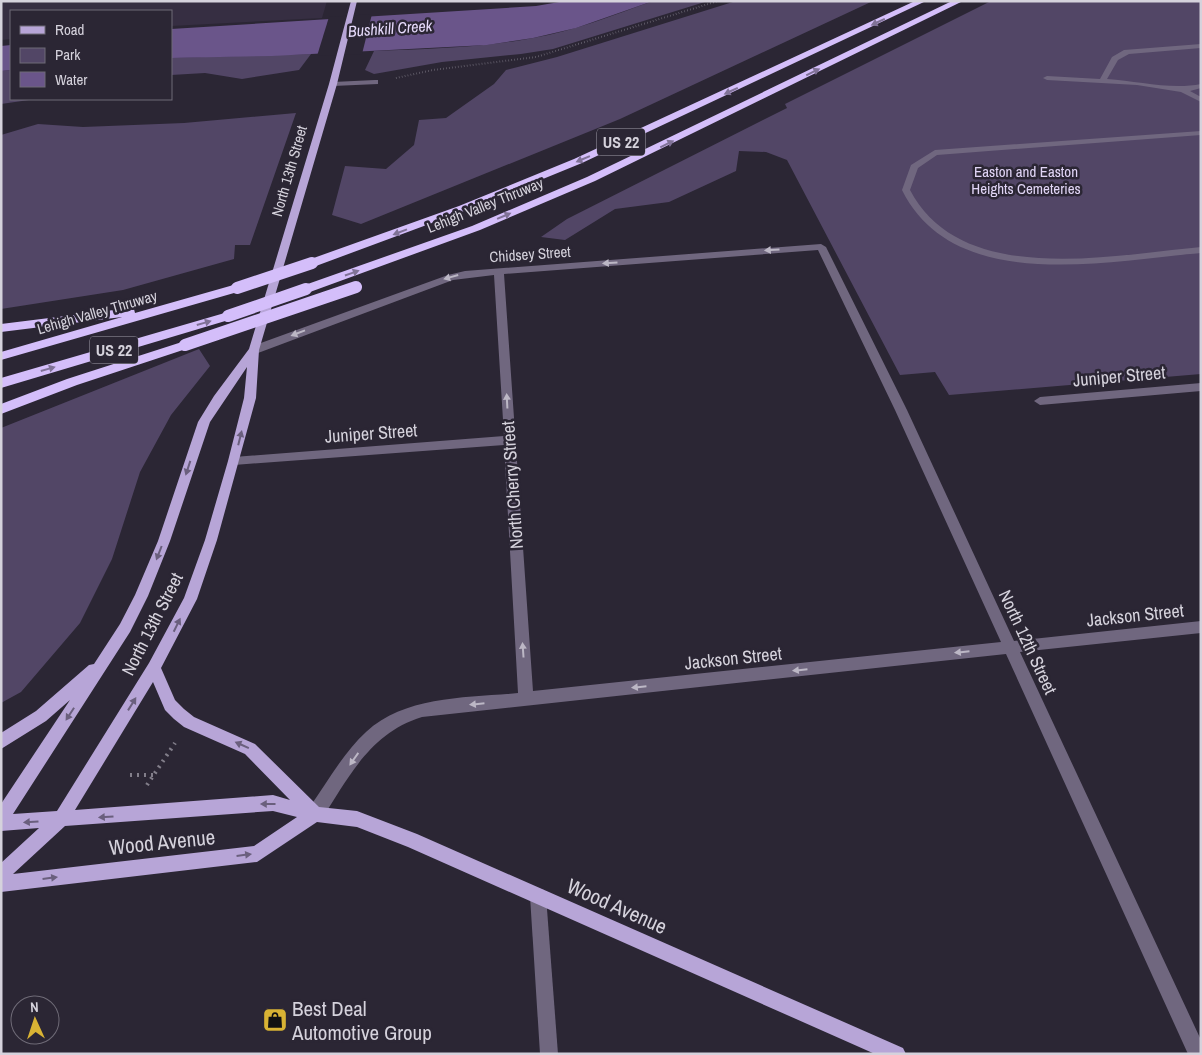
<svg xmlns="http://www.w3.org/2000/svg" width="1202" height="1055" viewBox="0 0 1202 1055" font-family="'Archivo Narrow',sans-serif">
	<rect width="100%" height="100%" fill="#2b2634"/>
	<!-- built -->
	<polygon fill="#362e42" points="1,1 327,1 322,18 171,26 171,11 11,11 11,39 1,40"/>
	<!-- green -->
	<g fill="#524666">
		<path d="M653,1H708L553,49L521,54L442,62L374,74L365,70L374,51C427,49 481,48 533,38C574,31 614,15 653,1Z"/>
		<polygon points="736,1 873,1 620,119 361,224 332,215 345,166 386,169 414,145 419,120 446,118 494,84 506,70 557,57"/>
		<polygon points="991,1 1201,1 1201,374 949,395 935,372 900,375 787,160 766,152 739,151 736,171 669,202 615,209 565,240 541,237 567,219 787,108 785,104"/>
		<polygon points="311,54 299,70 242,79 205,73 171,75 171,58"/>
		<polygon points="11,70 11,99 36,99 1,104 1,71"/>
		<polygon points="296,113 250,245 235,245 234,259 123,290 1,309 1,135 38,124 83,127 184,123"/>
		<polygon points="199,349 210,366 171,415 140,472 112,559 80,623 21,692 1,703 1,428"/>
	</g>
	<!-- water -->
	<g fill="#6a558a">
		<polygon points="565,1 653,1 576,28 533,38 487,45 272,56 171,58 171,29 536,6"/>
		<polygon points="11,45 11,70 1,71 1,46"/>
	</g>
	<!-- pier -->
	<polygon fill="#2b2634" points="372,14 362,54 317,56 329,17"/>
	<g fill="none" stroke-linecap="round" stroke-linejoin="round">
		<!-- path-far1 -->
		<polyline stroke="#827e8a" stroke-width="2" stroke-dasharray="0.5 2.5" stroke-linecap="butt" points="396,78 433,70 536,57 718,1"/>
		<!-- path -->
		<g stroke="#827e8a" stroke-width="4" stroke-dasharray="2 5" stroke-linecap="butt">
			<polyline points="130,775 154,775"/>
			<polyline points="147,785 175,743"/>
		</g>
		<!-- minor -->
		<g fill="#70677f" fill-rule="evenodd">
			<path d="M1201,44V48L1129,54L1118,60L1107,79C1138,81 1171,90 1201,84V88L1190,91L1201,97V102L1181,92L1137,85L1047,80L1043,78L1047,76L1100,79L1112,57L1124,50Z"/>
			<polygon points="375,80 378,80 378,84 333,86 329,84 333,82"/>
			<path d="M1201,131V135L937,155L918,168L910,190C961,288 1112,255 1201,247V253C1107,261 954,295 902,190L911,165L935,150Z"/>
			<path d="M821,244L826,247L907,410L1014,641L1201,621V633L1020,652L1201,1040V1054H1188L1006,654L422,717C370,733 349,777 321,820L315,822L309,820L307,814L309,808C327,783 343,753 366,732C406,695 468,698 518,693L504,445L234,465L228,461L234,457L504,436L494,275L453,280L258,353H250V347L448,275L465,271ZM818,250L895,410L1001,642L533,691L504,274Z"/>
			<polygon points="1201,383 1201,391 1040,405 1034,401 1040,397"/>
			<polygon points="538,888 544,890 546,896 558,1054 540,1054 530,896 532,890"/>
		</g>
		<!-- major -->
		<path fill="#b7a5d7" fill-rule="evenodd" d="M351,1H357L337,84L259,350L256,398L217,540L197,599L161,668L175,700L184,709L194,717L255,744L319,807L357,811L417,834L903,1048L906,1054H875L408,847L357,827L317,822L257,862L1,892V863L39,828L1,831V804L70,700L46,721L1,749V733L36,711L89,665L94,664L120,624L135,595L158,541L198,422L214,396L249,349L329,84ZM247,367L244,398L228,461L205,540L184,598L149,663L57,811L13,814L130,632L148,596L170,541L210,422ZM153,682L165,710L174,719L184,727L245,754L290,800L273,795L75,810ZM273,811L297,817L254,846L13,874L65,826Z"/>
		<!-- highway -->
		<g fill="#d4befa" fill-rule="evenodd">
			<polygon points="915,1 926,1 582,163 467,210 316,266 308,266 306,263 308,260 459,206 574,159"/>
			<polygon points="952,1 963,1 595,181 480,230 310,292 306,293 300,289 302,286 472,226 587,177"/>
			<polygon points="237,284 241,285 241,291 1,360 1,352 122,317 1,332 1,324 130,308 134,309 135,313"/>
			<polygon points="228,312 234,316 232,319 1,388 1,378"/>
			<polygon points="185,341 189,342 191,345 189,348 77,385 1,414 1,404 67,379"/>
		</g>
		<!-- highway-bridge -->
		<g stroke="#d4befa" stroke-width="12">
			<polyline points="237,288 312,263"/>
			<polyline points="228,316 306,289"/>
			<polyline points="185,345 356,287"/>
		</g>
	</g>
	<!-- one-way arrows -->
	<defs><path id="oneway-solid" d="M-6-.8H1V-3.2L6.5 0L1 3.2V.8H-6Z" transform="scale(1.25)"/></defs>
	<g fill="#807297">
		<use href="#oneway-solid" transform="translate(878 22) rotate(155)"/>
		<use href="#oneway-solid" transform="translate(813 72) rotate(-26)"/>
		<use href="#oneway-solid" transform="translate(731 91) rotate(155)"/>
		<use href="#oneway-solid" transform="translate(667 144) rotate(-26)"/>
		<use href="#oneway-solid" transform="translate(583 159) rotate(157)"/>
		<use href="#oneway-solid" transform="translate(504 216) rotate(-23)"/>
		<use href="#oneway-solid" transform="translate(400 232) rotate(159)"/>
		<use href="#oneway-solid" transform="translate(352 273) rotate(-19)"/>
		<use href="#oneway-solid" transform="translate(204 323) rotate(-16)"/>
		<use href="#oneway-solid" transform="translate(48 369) rotate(-16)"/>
	</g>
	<g fill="#bcb7c5">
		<use href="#oneway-solid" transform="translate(772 250) rotate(176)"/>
		<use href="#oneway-solid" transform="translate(610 263) rotate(176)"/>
		<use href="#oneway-solid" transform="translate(451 277) rotate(164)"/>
		<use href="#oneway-solid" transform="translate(298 333) rotate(159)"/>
		<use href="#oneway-solid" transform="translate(507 401) rotate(-93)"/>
		<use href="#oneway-solid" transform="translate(523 650) rotate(-94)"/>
		<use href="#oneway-solid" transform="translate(962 652) rotate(174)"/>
		<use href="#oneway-solid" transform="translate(800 670) rotate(174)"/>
		<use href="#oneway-solid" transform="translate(639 687) rotate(174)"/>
		<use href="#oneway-solid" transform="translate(477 704) rotate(174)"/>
		<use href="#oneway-solid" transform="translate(354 759) rotate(125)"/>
	</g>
	<g fill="#6a5f7d">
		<use href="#oneway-solid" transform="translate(240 438) rotate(-76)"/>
		<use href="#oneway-solid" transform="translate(188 468) rotate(108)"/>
		<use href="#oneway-solid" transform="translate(159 553) rotate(111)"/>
		<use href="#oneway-solid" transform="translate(177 625) rotate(-64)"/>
		<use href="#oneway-solid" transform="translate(132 704) rotate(-58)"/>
		<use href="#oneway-solid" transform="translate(70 714) rotate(123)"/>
		<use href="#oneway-solid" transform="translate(242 745) rotate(-156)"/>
		<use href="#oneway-solid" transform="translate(268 804) rotate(-180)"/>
		<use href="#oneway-solid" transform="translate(106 817) rotate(176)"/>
		<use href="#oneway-solid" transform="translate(31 822) rotate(176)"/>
		<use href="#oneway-solid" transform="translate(244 855) rotate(-7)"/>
		<use href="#oneway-solid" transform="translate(50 878) rotate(-7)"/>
	</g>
	<!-- icons -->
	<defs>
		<symbol id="shop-square" viewBox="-11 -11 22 22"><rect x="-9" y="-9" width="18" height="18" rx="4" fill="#d9b334" stroke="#2b2634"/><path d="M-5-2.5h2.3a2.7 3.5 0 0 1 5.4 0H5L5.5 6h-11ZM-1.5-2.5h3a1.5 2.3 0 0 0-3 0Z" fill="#111"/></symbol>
	</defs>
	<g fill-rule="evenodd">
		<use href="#shop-square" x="261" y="1006" width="28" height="28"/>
	</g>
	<g text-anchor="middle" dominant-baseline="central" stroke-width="5" stroke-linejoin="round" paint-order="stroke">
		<!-- far-street labels -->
		<g font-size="15" fill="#d5d2dc" stroke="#2b2634">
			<text transform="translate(289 171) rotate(-74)">North 13th Street</text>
			<text transform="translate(485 205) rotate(-22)">Lehigh Valley Thruway</text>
			<text transform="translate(530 254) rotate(-4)">Chidsey Street</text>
			<text transform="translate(97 312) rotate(-16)">Lehigh Valley Thruway</text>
		</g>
		<!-- far-park labels -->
		<g font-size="15" fill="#e1d5f6" stroke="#2b2634">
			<text x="1026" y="171">Easton and Easton<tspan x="1026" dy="17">Heights Cemeteries</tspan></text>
		</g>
		<!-- far-water labels -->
		<g font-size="16" font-style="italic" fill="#e6dafb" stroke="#2b2634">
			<text transform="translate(390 28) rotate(-4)">Bushkill Creek</text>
		</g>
		<!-- shield labels -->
		<g fill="#2b2634" stroke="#a29eaa" stroke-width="1">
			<rect x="597" y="128.5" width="48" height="27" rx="4"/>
			<rect x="90" y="336.5" width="48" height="27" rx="4"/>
		</g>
		<g font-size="16" font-weight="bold" fill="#d5d2dc">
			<text x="621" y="142">US 22</text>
			<text x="114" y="350">US 22</text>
		</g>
		<!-- street labels -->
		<g font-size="18" fill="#d5d2dc" stroke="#2b2634">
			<text transform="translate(1119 376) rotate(-5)">Juniper Street</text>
			<text transform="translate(371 433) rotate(-4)">Juniper Street</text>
			<text transform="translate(512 485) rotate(-94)">North Cherry Street</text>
			<text transform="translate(1135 615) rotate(-6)">Jackson Street</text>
			<text transform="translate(152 624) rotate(-63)">North 13th Street</text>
			<text transform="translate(1028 642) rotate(65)">North 12th Street</text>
			<text transform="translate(733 658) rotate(-6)">Jackson Street</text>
		</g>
		<!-- near-street labels -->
		<g font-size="21" fill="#d5d2dc" stroke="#2b2634">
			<text transform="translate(162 842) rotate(-6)">Wood Avenue</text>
			<text transform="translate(617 906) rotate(24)">Wood Avenue</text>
		</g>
		<!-- near-poi labels -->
		<g font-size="21" fill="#d5d2dc" stroke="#2b2634" text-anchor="start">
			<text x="292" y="1008">Best Deal<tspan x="292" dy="24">Automotive Group</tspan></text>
		</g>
	</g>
	<!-- border -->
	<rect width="1202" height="1055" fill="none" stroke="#d5d2dc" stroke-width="5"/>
	<!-- legend -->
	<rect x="10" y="10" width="162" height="90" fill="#2b2634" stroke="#6f6b77"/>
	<rect x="20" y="26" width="25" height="8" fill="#b7a5d7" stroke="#6f6b77"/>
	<text x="55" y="35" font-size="15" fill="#d5d2dc">Road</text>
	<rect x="20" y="48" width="25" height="15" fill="#524666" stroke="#6f6b77"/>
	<text x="55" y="60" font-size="15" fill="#d5d2dc">Park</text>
	<rect x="20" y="72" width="25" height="15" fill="#6a558a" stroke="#6f6b77"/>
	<text x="55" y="85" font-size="15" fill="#d5d2dc">Water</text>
	<!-- north arrow -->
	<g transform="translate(35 1020) rotate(357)"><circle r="24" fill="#2b2634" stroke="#6f6b77"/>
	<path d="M0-4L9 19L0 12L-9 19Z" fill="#d9b334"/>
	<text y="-8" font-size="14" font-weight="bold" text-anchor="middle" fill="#d5d2dc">N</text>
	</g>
</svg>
